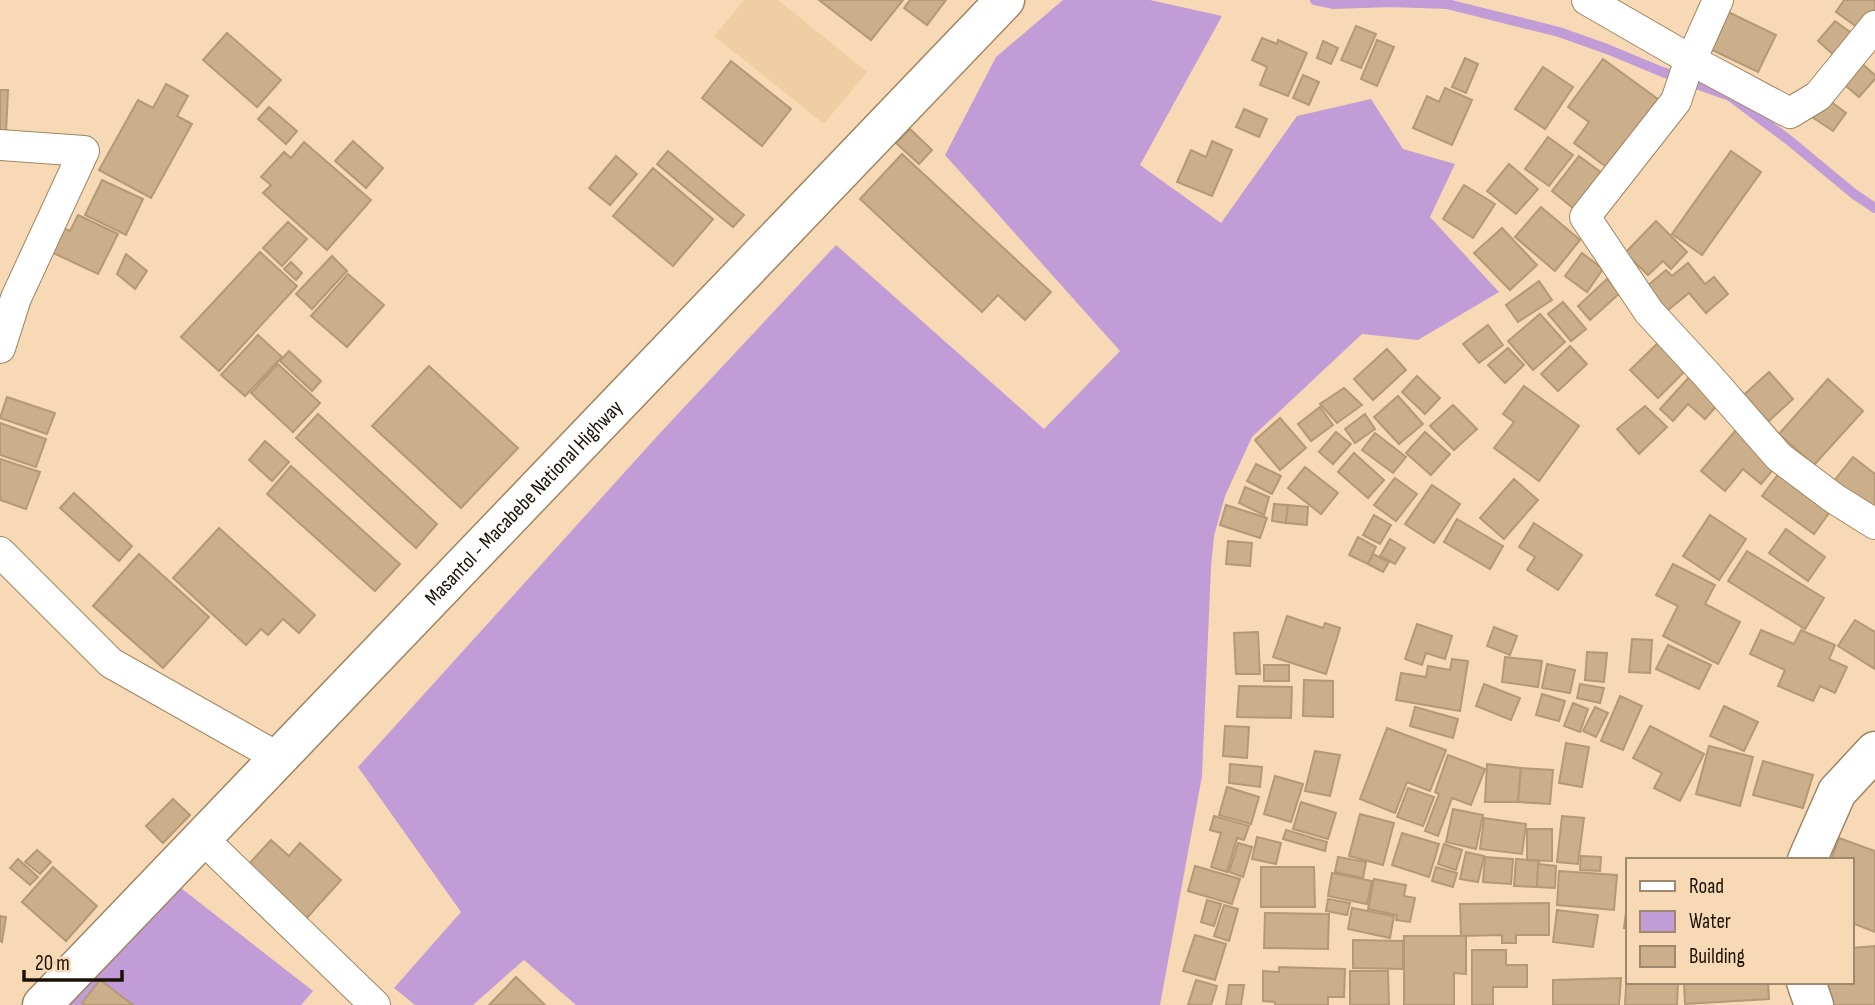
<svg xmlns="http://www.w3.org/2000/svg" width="1875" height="1005" viewBox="0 0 1875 1005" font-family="'Sofia Sans Condensed',sans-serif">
	<rect width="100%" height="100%" fill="#f7dab5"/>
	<!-- built -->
	<polygon fill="#f0cea3" points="744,0 778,0 867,72 824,124 714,36"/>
	<!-- water -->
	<g fill="#c29cd6">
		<polygon points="1063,0 1150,0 1222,16 1140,165 1221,223 1297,116 1371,99 1403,149 1455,164 1430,217 1499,292 1418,340 1362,334 1252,437 1225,496 1214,536 1211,567 1202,776 1160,1005 576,1005 524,960 473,1005 415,1005 394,988 461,912 358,767 661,432 836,245 1044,429 1120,351 945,155 996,57"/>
		<polygon points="177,885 313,991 301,1005 65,1005"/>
	</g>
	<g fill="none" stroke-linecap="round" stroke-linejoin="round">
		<!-- stream -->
		<polyline stroke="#c29cd6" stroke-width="10" points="1315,0 1334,4 1390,2 1447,4 1559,32 1607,49 1660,71 1730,96 1790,141 1854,194 1875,208"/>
	</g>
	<!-- building -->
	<g fill="#cbae8a" stroke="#b49975" stroke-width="2">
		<polygon points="819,0 903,0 871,40"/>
		<polygon points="910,0 946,0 927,25 904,8"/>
		<polygon points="1844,0 1875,0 1875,23 1867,34 1836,12"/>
		<polygon points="1724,10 1776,35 1758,72 1706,47"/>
		<polygon points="1835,21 1854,35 1836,57 1818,41"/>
		<polygon points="1356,26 1376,34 1361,68 1341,60"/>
		<polygon points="227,33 281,80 257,107 203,60"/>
		<polygon points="1262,38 1277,44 1278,40 1307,53 1288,96 1260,85 1267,67 1252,60"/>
		<polygon points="1377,40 1394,47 1377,86 1361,79"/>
		<polygon points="1323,41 1338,48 1331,64 1317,58"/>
		<polygon points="1465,58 1478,64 1466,93 1452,87"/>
		<polygon points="1603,59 1666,105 1616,174 1574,143 1589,122 1568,107"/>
		<polygon points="1858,60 1875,75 1875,79 1859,97 1840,81"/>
		<polygon points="731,61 791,109 762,146 702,98"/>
		<polygon points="1543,67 1573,87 1545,129 1515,109"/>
		<polygon points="1303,75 1319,82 1309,105 1293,98"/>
		<polygon points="166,84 188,96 177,116 192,124 151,198 99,170 138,100 153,108"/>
		<polygon points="1445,88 1472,100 1452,145 1413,128 1427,96 1439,102"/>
		<polygon points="0,90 8,90 6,133 0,133"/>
		<polygon points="1826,98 1846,113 1833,131 1812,117"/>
		<polygon points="269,107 297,131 286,144 258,119"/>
		<polygon points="1244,109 1267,119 1259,137 1236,127"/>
		<polygon points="910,129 932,150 919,164 896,143"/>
		<polygon points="1548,137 1573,155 1549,186 1525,169"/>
		<polygon points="353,141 383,168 366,188 335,161"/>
		<polygon points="1212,141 1232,150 1212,196 1177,182 1191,150 1206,157"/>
		<polygon points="304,142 371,200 327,250 263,193 271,185 261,177 284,152 291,158"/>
		<polygon points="668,151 744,215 733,227 657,164"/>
		<polygon points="1731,151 1761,172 1702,255 1672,234"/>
		<polygon points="902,154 1051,292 1025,320 998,295 982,312 860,199"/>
		<polygon points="616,156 637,174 610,205 589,188"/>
		<polygon points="1579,156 1606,176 1578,212 1552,191"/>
		<polygon points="1509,164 1538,189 1516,214 1487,191"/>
		<polygon points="653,168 713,219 673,266 613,216"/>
		<polygon points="102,180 143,199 126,235 85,215"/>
		<polygon points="1464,185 1495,204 1473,238 1443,219"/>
		<polygon points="1541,207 1580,240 1555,271 1515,237"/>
		<polygon points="78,215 118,234 98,274 49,251 61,227 70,231"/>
		<polygon points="1656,221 1687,252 1671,269 1663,261 1648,275 1625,253"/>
		<polygon points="288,222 307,239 282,266 263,248"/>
		<polygon points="1502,228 1537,265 1510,290 1474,253"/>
		<polygon points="260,252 297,286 219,371 181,337"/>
		<polygon points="1582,253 1603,269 1587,292 1565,276"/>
		<polygon points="126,254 147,271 135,289 117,274"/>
		<polygon points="332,256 347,271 312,309 296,294"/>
		<polygon points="291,262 302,273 296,280 284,269"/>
		<polygon points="1688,263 1705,284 1714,277 1728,294 1706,313 1689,293 1662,315 1641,291 1666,270 1672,276"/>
		<polygon points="348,274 384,305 347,347 311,316"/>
		<polygon points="1607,279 1620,293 1590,320 1578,306"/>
		<polygon points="1539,281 1552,300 1518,322 1506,305"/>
		<polygon points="1563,302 1586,329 1571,341 1548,314"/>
		<polygon points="1540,314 1565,342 1533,370 1508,341"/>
		<polygon points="1488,325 1503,345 1479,363 1463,344"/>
		<polygon points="258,335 282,357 245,396 221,375"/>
		<polygon points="1659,342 1687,369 1658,398 1630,370"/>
		<polygon points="1570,346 1587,364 1558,391 1541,374"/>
		<polygon points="1508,348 1524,365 1505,383 1488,365"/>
		<polygon points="1387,349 1406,370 1373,400 1354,379"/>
		<polygon points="289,351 321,381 312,391 280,361"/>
		<polygon points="278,364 320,403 293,432 251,393"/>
		<polygon points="429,366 518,448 461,508 372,426"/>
		<polygon points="1769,372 1793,399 1761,428 1737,401"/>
		<polygon points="1692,374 1722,400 1705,419 1688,404 1673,421 1660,409"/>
		<polygon points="1417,376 1440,398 1425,414 1402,392"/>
		<polygon points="1828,379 1863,411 1814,465 1779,434"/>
		<polygon points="1524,386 1579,426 1539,481 1494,448 1514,422 1503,414"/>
		<polygon points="1344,388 1362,405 1337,423 1320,404"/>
		<polygon points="1398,396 1423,424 1399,444 1374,417"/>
		<polygon points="7,397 55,413 47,434 0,418"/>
		<polygon points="1453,405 1477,429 1454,450 1430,426"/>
		<polygon points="1645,406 1667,427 1639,454 1617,429"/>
		<polygon points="1320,407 1333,425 1311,441 1298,424"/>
		<polygon points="318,414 437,524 416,548 296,438"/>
		<polygon points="1365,414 1375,429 1355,443 1345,429"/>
		<polygon points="1280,418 1306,448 1280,470 1255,440"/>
		<polygon points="0,423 46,439 36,467 0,455"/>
		<polygon points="1736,430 1778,464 1761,484 1743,469 1725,491 1701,471"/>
		<polygon points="1336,432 1351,444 1333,464 1319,452"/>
		<polygon points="1425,432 1450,454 1431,475 1406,453"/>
		<polygon points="1375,433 1406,457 1393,473 1362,450"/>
		<polygon points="265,441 289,462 272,481 249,460"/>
		<polygon points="1354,453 1384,480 1368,498 1338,472"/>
		<polygon points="1853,457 1875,474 1875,519 1830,486"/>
		<polygon points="0,459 40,472 26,509 0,500"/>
		<polygon points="1256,464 1281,476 1272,494 1247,481"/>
		<polygon points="291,466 400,564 375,591 267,494"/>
		<polygon points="1305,467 1338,493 1321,514 1288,488"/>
		<polygon points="1782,469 1834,506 1814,534 1762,496"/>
		<polygon points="1395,478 1417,494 1396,521 1374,505"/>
		<polygon points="1514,479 1538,500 1504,539 1480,518"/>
		<polygon points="1432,485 1460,504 1434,543 1405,524"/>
		<polygon points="1245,487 1269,497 1264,515 1239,503"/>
		<polygon points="74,493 132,546 119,561 60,508"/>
		<polygon points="1274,504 1288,505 1286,523 1272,521"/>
		<polygon points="1226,505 1267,518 1260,538 1220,525"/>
		<polygon points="1288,505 1308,507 1307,525 1286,523"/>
		<polygon points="1374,515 1391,525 1380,544 1363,535"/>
		<polygon points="1710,515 1746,539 1719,580 1683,556"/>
		<polygon points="1457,519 1503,546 1490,569 1444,542"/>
		<polygon points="1534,523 1582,555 1558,590 1527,570 1535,557 1519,547"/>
		<polygon points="219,528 315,615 299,633 283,619 268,635 261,629 246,645 173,578"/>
		<polygon points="1786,529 1825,557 1808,581 1769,553"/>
		<polygon points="1358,537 1376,547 1368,564 1349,555"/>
		<polygon points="1390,539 1405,548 1395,564 1380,556"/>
		<polygon points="1228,541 1252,543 1250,566 1226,564"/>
		<polygon points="1747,551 1824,598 1805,629 1728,581"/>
		<polygon points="139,554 209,617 163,668 93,606"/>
		<polygon points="1373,554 1389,562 1383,572 1368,564"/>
		<polygon points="1673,564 1715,585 1705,604 1740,622 1718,664 1663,636 1678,606 1656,595"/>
		<polygon points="1287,616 1323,628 1325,623 1340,628 1326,674 1273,657"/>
		<polygon points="1855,620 1875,632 1875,669 1838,646"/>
		<polygon points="1417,624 1452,636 1445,659 1426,653 1422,665 1405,659"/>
		<polygon points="1494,627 1517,636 1510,655 1487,646"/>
		<polygon points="1761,630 1794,644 1801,630 1835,645 1829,659 1847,667 1835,693 1820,686 1813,701 1778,686 1785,670 1750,654"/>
		<polygon points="1258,632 1260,674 1236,674 1234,633"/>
		<polygon points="1632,639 1652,640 1650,673 1629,672"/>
		<polygon points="1668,645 1711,665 1699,689 1656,669"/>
		<polygon points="1587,652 1607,653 1604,682 1585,680"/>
		<polygon points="1505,657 1542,661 1538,687 1502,682"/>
		<polygon points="1452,659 1468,661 1460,711 1396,700 1401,673 1426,677 1428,666 1450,670"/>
		<polygon points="1547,664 1575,670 1570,693 1542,688"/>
		<rect x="1264" y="665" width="25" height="16"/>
		<polygon points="1304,680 1333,681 1333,717 1303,716"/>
		<polygon points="1484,684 1520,698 1511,720 1476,706"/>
		<polygon points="1580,684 1604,688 1600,703 1577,698"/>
		<polygon points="1239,686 1292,687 1291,718 1237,717"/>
		<polygon points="1542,694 1565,701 1559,721 1536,715"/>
		<polygon points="1620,696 1642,706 1623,750 1601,741"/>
		<polygon points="1573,703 1588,709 1580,732 1564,726"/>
		<polygon points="1724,706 1758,722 1744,751 1710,736"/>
		<polygon points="1415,707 1458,719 1453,738 1410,726"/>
		<polygon points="1595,707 1608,713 1596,737 1583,731"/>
		<polygon points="1225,726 1249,727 1247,758 1223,756"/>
		<polygon points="1650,726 1704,754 1680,801 1654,788 1662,773 1633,758"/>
		<polygon points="1387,728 1446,750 1430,791 1407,782 1395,813 1360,799"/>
		<polygon points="1566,743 1589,747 1582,787 1559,783"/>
		<polygon points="1709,746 1753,757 1740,806 1696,794"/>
		<polygon points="1315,751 1340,755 1330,796 1305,791"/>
		<polygon points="1448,755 1485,769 1471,805 1452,798 1438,836 1425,831 1439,794 1435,792"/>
		<polygon points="1763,761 1813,775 1803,808 1753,795"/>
		<polygon points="1230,764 1262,767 1260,787 1229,783"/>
		<polygon points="1487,764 1521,768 1518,802 1485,802"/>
		<polygon points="1521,768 1553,770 1550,804 1518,802"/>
		<polygon points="1275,776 1303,784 1291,822 1264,814"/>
		<polygon points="1227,787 1259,797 1251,824 1219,815"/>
		<polygon points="1408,788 1434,797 1423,826 1397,817"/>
		<polygon points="173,799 190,815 163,843 146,826"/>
		<polygon points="1301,802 1336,813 1328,839 1293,829"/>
		<polygon points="1453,809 1483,815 1476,849 1446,842"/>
		<polygon points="1360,814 1394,823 1383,865 1349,856"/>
		<polygon points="1214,816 1249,826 1244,840 1237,838 1227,872 1211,867 1221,833 1210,830"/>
		<polygon points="1562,816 1584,818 1578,864 1557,862"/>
		<polygon points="1484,818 1526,824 1522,854 1480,849"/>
		<polygon points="1527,829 1552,829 1552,861 1527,860"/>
		<polygon points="1286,830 1327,842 1325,851 1283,839"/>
		<polygon points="1402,833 1439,844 1429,877 1392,865"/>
		<polygon points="1257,837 1281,843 1276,864 1252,859"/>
		<polygon points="1839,838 1875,851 1875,932 1852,923 1852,860 1831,860"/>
		<polygon points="271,840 289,856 300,843 341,880 304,921 246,867"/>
		<polygon points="1238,843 1252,847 1243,877 1229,872"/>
		<polygon points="1444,844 1462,850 1456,870 1438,864"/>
		<polygon points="37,850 51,862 40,874 25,862"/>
		<polygon points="1466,852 1484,856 1478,882 1460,879"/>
		<polygon points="1581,856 1601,857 1600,871 1580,870"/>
		<polygon points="1338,857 1366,862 1363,878 1335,872"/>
		<polygon points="1485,857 1513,859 1511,884 1483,882"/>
		<polygon points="18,859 38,877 30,885 10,868"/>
		<polygon points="1516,859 1539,861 1537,887 1514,886"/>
		<polygon points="1538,864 1556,866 1555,888 1537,887"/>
		<polygon points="1195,866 1240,879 1232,904 1188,891"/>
		<polygon points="53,867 97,906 66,941 22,902"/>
		<polygon points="1261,867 1314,867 1315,907 1261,907"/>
		<polygon points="1436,867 1457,873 1453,887 1432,881"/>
		<polygon points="1559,871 1617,875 1614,910 1557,905"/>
		<polygon points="1332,873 1372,881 1367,904 1328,896"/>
		<polygon points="1374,879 1406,885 1404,896 1415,898 1410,922 1396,920 1397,915 1368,909"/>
		<polygon points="1628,897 1628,928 1624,928"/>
		<polygon points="1328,899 1350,903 1347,915 1326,911"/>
		<polygon points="1207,900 1221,904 1214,926 1201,922"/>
		<polygon points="1549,903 1549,935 1516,935 1516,943 1502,943 1502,935 1461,936 1460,904"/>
		<polygon points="1224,905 1238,909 1229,941 1214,936"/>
		<polygon points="1352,908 1394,916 1390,938 1348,929"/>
		<polygon points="1557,910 1598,915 1593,947 1553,942"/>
		<polygon points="1265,913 1329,914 1328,949 1264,948"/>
		<polygon points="0,916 6,917 2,942 0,941"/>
		<polygon points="1195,935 1226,944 1215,980 1183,971"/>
		<polygon points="1404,936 1466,936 1466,974 1454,973 1454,1005 1404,1005"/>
		<polygon points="1353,940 1403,941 1403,969 1353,968"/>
		<polygon points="1875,946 1875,1005 1827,1005 1820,982 1852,982 1852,948"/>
		<polygon points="1472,950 1506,950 1506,965 1527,965 1527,987 1493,987 1493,1005 1472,1005"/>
		<polygon points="1628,952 1628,982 1678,982 1677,1005 1625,1005"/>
		<polygon points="1279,967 1345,969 1344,997 1328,997 1328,1005 1275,1005 1275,1002 1263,1001 1263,971 1279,972"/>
		<polygon points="1350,971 1388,971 1389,1005 1350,1005"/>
		<polygon points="516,977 545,1005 489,1005"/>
		<polygon points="1621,978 1619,1005 1553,1005 1553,980"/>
		<polygon points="100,980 133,1005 85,1005 82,1003"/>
		<polygon points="1196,980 1217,986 1211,1005 1188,1005"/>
		<polygon points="1684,982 1768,982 1769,999 1685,1004"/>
		<polygon points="1229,985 1244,985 1241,1005 1226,1005"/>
	</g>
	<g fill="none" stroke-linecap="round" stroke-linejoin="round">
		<defs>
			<g id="street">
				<polyline points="1587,0 1691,60 1790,113 1818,96 1875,26"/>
				<polyline points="1718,0 1685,74 1676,101 1585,217 1649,312 1708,376 1779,457 1835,499 1875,524"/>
				<polyline points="0,145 84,151 16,298 0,348"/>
				<polyline points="0,552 111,663 279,758"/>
				<polyline points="203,839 375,1005"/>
			</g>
			<g id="secondary">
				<polyline points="1807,860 1837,792 1875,751"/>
				<polyline points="1806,982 1814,1005"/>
				<path id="s1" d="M42,1005L1005,0"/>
			</g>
		</defs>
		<!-- street casing -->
		<use href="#street" stroke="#9f8562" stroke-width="32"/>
		<!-- secondary casing -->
		<use href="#secondary" stroke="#9f8562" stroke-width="41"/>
		<!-- street -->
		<use href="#street" stroke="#fff" stroke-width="30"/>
		<!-- secondary -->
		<use href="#secondary" stroke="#fff" stroke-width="38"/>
	</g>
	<g text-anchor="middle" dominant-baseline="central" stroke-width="5" stroke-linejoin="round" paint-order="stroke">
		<!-- street labels -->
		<g font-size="21" fill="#1a1004" stroke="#f7dab5">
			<text stroke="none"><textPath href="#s1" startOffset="696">Masantol - Macabebe National Highway</textPath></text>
		</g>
	</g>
	<!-- legend -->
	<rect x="1626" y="858" width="228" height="126" fill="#f7dab5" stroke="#9f896e" stroke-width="2"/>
	<rect x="1640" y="881" width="35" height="10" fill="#ffffff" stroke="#9f896e" stroke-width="2"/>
	<text x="1689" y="893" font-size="21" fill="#1a1004">Road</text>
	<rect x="1640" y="911" width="35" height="21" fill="#c29cd6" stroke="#9f896e" stroke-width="2"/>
	<text x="1689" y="928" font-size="21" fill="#1a1004">Water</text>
	<rect x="1640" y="946" width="35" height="21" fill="#cbae8a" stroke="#9f896e" stroke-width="2"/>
	<text x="1689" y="963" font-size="21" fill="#1a1004">Building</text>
	<!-- scale -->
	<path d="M24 970v10h98v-10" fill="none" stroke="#1a1004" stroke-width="3.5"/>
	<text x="35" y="970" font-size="21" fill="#1a1004" stroke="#f7dab5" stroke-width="5" paint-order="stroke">20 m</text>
</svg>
